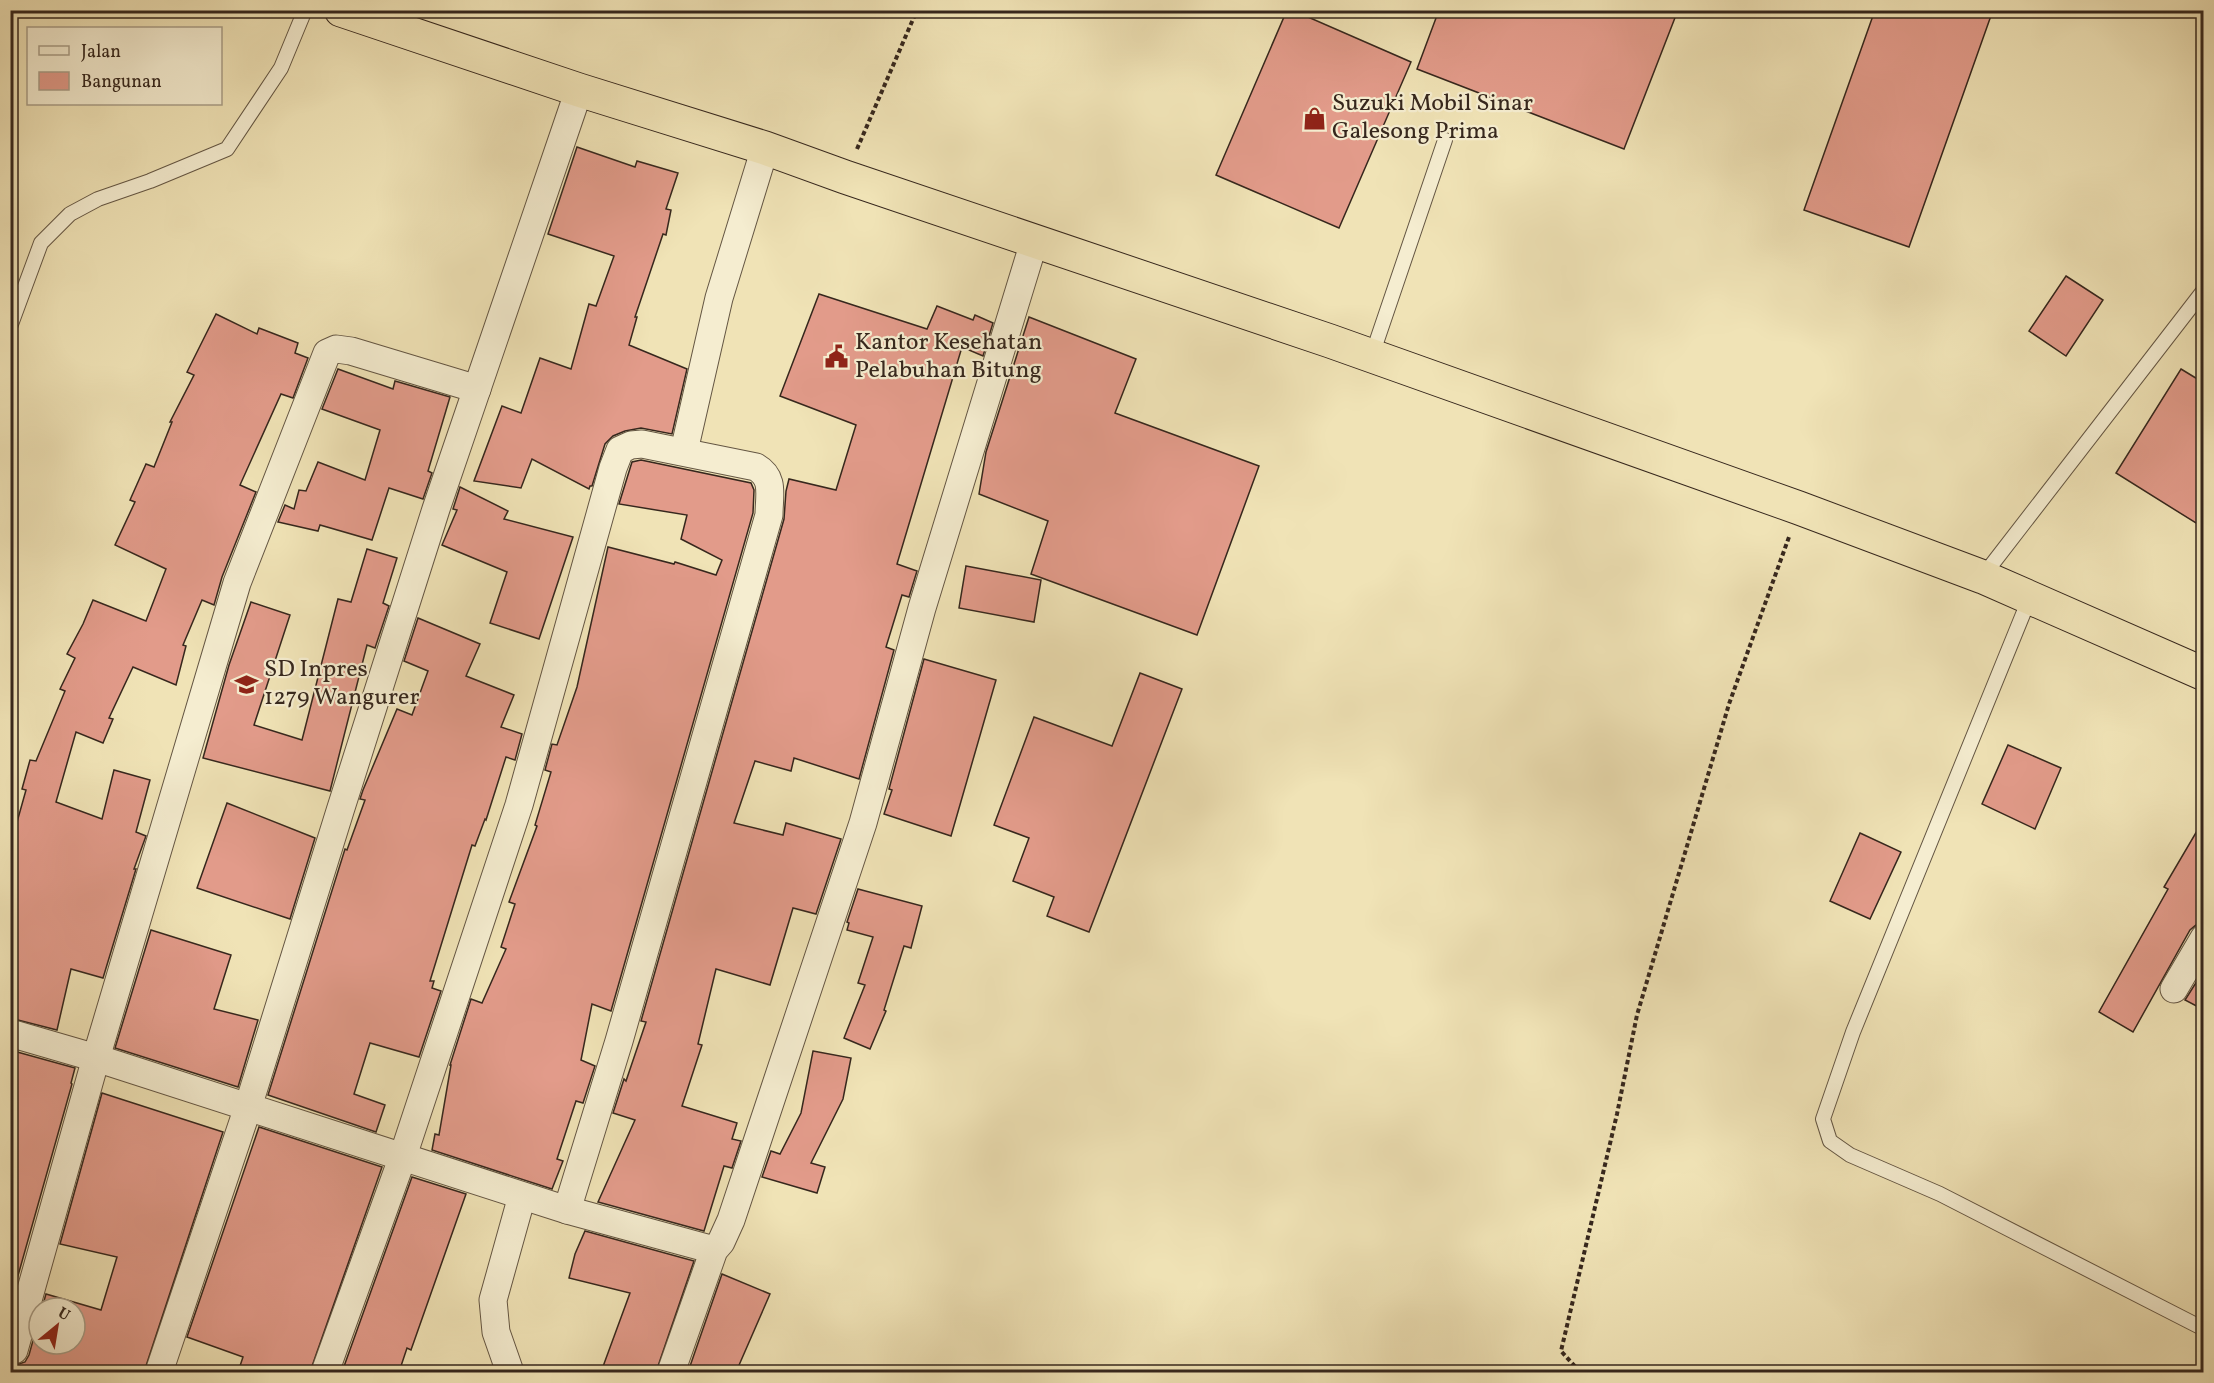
<svg xmlns="http://www.w3.org/2000/svg" width="2214" height="1383" viewBox="0 0 2214 1383" font-family="Vollkorn,serif">
	<rect width="100%" height="100%" fill="#f0e3b6"/>
	<filter id="stains"><feTurbulence type="fractalNoise" baseFrequency=".00333" numOctaves="4"/><feColorMatrix values="0 0 0 0 .2 0 0 0 0 .09 0 0 0 0 .02 0 0 0 .5 -.17"/></filter>
	<radialGradient id="worn" r=".72"><stop offset=".6" stop-color="#630" stop-opacity="0"/><stop offset="1" stop-color="#630" stop-opacity=".3"/></radialGradient>
	<!-- building -->
	<g fill="#e29b8a" stroke="#36271d" stroke-width="1.5">
		<polygon points="1287,10 1292,10 1411,62 1339,228 1216,175"/>
		<polygon points="1439,10 1678,10 1624,149 1417,69"/>
		<polygon points="1875,10 1993,10 1909,247 1804,210"/>
		<polygon points="577,147 635,167 637,161 678,173 666,209 671,210 666,235 663,234 635,317 637,317 629,345 687,369 672,434 641,428 625,431 613,436 605,444 592,486 590,486 589,489 532,459 521,488 474,481 502,406 521,413 540,358 571,369 589,304 596,306 614,256 548,234"/>
		<polygon points="2066,276 2103,300 2066,356 2029,331"/>
		<polygon points="819,294 927,329 937,306 973,320 975,315 993,323 983,356 962,347 897,564 917,571 909,597 902,595 886,647 894,650 859,779 794,758 791,771 755,761 734,823 783,835 786,823 841,839 816,914 793,908 770,985 716,969 698,1044 702,1045 682,1106 737,1123 732,1139 741,1141 732,1168 724,1166 704,1231 598,1202 635,1120 613,1113 624,1079 626,1081 646,1022 641,1021 784,519 786,491 789,479 836,490 856,425 780,396"/>
		<polygon points="216,314 257,334 259,328 298,343 295,353 308,358 293,398 281,394 240,485 256,492 222,577 214,605 202,600 183,645 186,646 176,685 133,667 109,718 113,719 103,743 76,732 56,802 102,819 114,770 150,780 136,832 146,836 134,869 136,869 103,978 71,969 57,1030 10,1018 10,847 26,790 22,789 30,760 36,761 65,691 60,689 75,658 67,654 83,624 93,600 146,621 166,569 115,545 135,502 130,500 146,464 154,467 172,422 170,422 194,375 187,372"/>
		<polygon points="1029,317 1136,359 1115,413 1259,466 1197,635 1031,574 1048,521 979,494 986,452"/>
		<polygon points="338,369 393,389 395,381 450,397 428,471 432,473 423,499 389,488 372,540 320,525 318,531 278,522 285,505 294,509 299,490 306,491 318,462 365,480 380,430 322,409"/>
		<polygon points="2181,369 2204,383 2204,528 2116,473"/>
		<polygon points="641,460 751,483 754,490 753,513 611,1011 592,1004 581,1060 595,1066 583,1103 576,1101 557,1159 563,1161 552,1189 432,1150 435,1134 439,1135 451,1065 450,1065 471,999 482,1003 506,949 501,947 515,904 509,902 537,826 535,825 551,772 545,770 552,744 557,745 577,687 608,547 674,564 675,562 716,575 722,560 681,539 687,515 619,504 632,462"/>
		<polygon points="460,487 508,511 504,519 573,537 539,639 490,623 507,572 442,545 457,510 453,509"/>
		<polygon points="367,549 397,558 383,603 389,606 375,648 367,645 330,791 203,758 229,665 251,602 290,615 254,725 302,740 338,599 351,602"/>
		<polygon points="966,566 1041,580 1034,622 959,608"/>
		<polygon points="418,618 480,644 466,676 514,695 501,727 522,734 515,760 506,757 486,820 485,819 475,846 472,845 430,981 434,981 432,988 441,991 419,1057 370,1043 354,1094 385,1105 376,1132 268,1095 345,849 347,850 365,800 360,799 363,790 397,709 412,715 428,671 404,661"/>
		<polygon points="924,659 996,680 951,836 884,814 892,790 889,789"/>
		<polygon points="1140,673 1182,689 1089,932 1047,916 1054,897 1013,881 1029,838 994,825 1034,717 1112,746"/>
		<polygon points="2008,745 2061,768 2035,829 1982,804"/>
		<polygon points="227,803 315,838 290,919 197,888"/>
		<polygon points="2204,819 2204,922 2196,925 2190,930 2133,1032 2099,1012 2168,889 2164,887"/>
		<polygon points="1860,833 1901,852 1870,919 1830,901"/>
		<polygon points="858,889 922,906 911,948 904,946 884,1010 886,1011 870,1049 844,1038 865,985 858,983 873,937 847,930 849,923 847,922"/>
		<polygon points="151,930 231,955 214,1009 258,1020 238,1087 115,1048"/>
		<polygon points="2204,970 2204,1010 2185,1000"/>
		<polygon points="10,1050 75,1068 71,1083 72,1084 10,1304"/>
		<polygon points="813,1051 851,1058 843,1099 811,1163 825,1167 817,1193 762,1177 771,1151 780,1154 801,1113"/>
		<polygon points="102,1093 223,1132 144,1372 39,1372 16,1365 25,1362 29,1355 39,1319 39,1344 75,1344 75,1308 42,1308 46,1294 101,1310 117,1257 60,1244"/>
		<polygon points="259,1127 382,1167 310,1372 238,1372 243,1357 187,1337"/>
		<polygon points="412,1177 466,1194 411,1350 407,1348 399,1372 342,1372"/>
		<polygon points="585,1231 694,1261 656,1372 601,1372 630,1293 569,1278 575,1254"/>
		<polygon points="722,1274 770,1294 736,1372 688,1372"/>
	</g>
	<g fill="none" stroke-linecap="round" stroke-linejoin="round">
		<defs>
			<g id="lane">
				<polyline points="10,327 41,243 70,214 98,199 150,181 227,149 281,68 305,10"/>
				<polyline points="1372,355 1445,140"/>
				<polyline points="1983,576 2204,290"/>
				<polyline points="2030,597 1853,1032 1823,1119 1830,1141 1850,1155 1940,1194 2204,1329"/>
			</g>
			<g id="street">
				<polyline points="684,451 719,298 765,148"/>
				<polyline points="2174,989 2204,938"/>
				<polyline points="10,1033 96,1058 567,1210 714,1250"/>
				<polyline points="14,1350 96,1058 237,583 327,353 336,349 351,351 477,389"/>
				<polyline points="159,1372 248,1107 340,811 436,509 579,90"/>
				<path d="M325,1372L403,1156L519,805L613,468L620,450L631,445L642,444L756,467C775,478 769,495 769,515L619,1041L567,1210"/>
				<polyline points="510,1372 496,1332 493,1300 522,1196"/>
				<polyline points="671,1372 714,1250 721,1242 731,1220 863,823 922,608 1034,242"/>
			</g>
			<polyline id="highway" points="341,10 579,90 765,148 845,177 1330,341 1799,508 1983,577 2204,674"/>
		</defs>
		<!-- lane casing -->
		<use href="#lane" stroke="#645643" stroke-width="16"/>
		<!-- street casing -->
		<use href="#street" stroke="#645643" stroke-width="29"/>
		<!-- highway casing -->
		<use href="#highway" stroke="#36271d" stroke-width="35"/>
		<!-- path -->
		<g stroke="#36271d" stroke-width="4" stroke-dasharray="4.5 3" stroke-linecap="butt">
			<polyline points="857,149 917,10"/>
			<polyline points="1580,1372 1561,1351 1617,1114 1637,1015 1729,704 1789,537"/>
		</g>
		<!-- lane -->
		<use href="#lane" stroke="#f5edd0" stroke-width="14"/>
		<!-- street -->
		<use href="#street" stroke="#f5edd0" stroke-width="27"/>
		<!-- highway -->
		<use href="#highway" stroke="#f0e3b6" stroke-width="33"/>
	</g>
	<!-- icons -->
	<defs>
		<symbol id="shop-bare" viewBox="-9 -9 18 18"><path d="M-5-2.5h2.3a2.7 3.5 0 0 1 5.4 0H5L5.5 6h-11ZM-1.5-2.5h3a1.5 2.3 0 0 0-3 0Z" fill="#8f2418" stroke="#f5edd0" stroke-width="2.5" paint-order="stroke"/></symbol>
		<symbol id="civic-bare" viewBox="-9 -9 18 18"><path d="M-.6-6.5H3V-4.5H.6V-3L4-1V1h2V6H-6V1h2V-1L-.6-3ZM-1.2 2.5V6h2.4V2.5Z" fill="#8f2418" stroke="#f5edd0" stroke-width="2.5" paint-order="stroke"/></symbol>
		<symbol id="school-bare" viewBox="-9 -9 18 18"><path d="M0-5L7-2L0 1L-7-2ZM-4 1L0 2.5L4 1V4Q0 6-4 4Z" fill="#8f2418" stroke="#f5edd0" stroke-width="2.5" paint-order="stroke"/></symbol>
	</defs>
	<g fill-rule="evenodd">
		<use href="#shop-bare" x="1298" y="102" width="33" height="33"/>
		<use href="#civic-bare" x="820" y="340" width="33" height="33"/>
		<use href="#school-bare" x="230" y="668" width="33" height="33"/>
	</g>
	<g text-anchor="middle" dominant-baseline="central" stroke-width="4.5" stroke-linejoin="round" paint-order="stroke">
		<!-- poi labels -->
		<g font-size="24" fill="#36271d" stroke="#f5edd0" text-anchor="start">
			<text x="1332" y="104">Suzuki Mobil Sinar<tspan x="1332" dy="28">Galesong Prima</tspan></text>
			<text x="855" y="343">Kantor Kesehatan<tspan x="855" dy="28">Pelabuhan Bitung</tspan></text>
			<text x="264" y="670">SD Inpres<tspan x="264" dy="28">1279 Wangurer</tspan></text>
		</g>
	</g>
	<!-- margin -->
	<rect width="2214" height="1383" fill="none" stroke="#f0e3b6" stroke-width="36"/>
	<rect x="12" y="12" width="2190" height="1359" fill="none" stroke="#36271d" stroke-width="3"/>
	<rect x="18" y="18" width="2178" height="1347" fill="none" stroke="#36271d" stroke-width="1.5"/>
	<!-- legend -->
	<rect x="27" y="27" width="195" height="78" fill="#f5edd0" stroke="#a99e88" stroke-width="1.5"/>
	<rect x="39" y="46" width="30" height="9" fill="#f5edd0" stroke="#a99e88" stroke-width="1.5"/>
	<text x="81" y="57" font-size="18" fill="#36271d">Jalan</text>
	<rect x="39" y="72" width="30" height="18" fill="#e29b8a" stroke="#a99e88" stroke-width="1.5"/>
	<text x="81" y="87" font-size="18" fill="#36271d">Bangunan</text>
	<!-- north arrow -->
	<g transform="translate(57 1326) rotate(30)"><circle r="28" fill="#f5edd0" stroke="#a99e88" stroke-width="1.5"/>
	<path d="M0-4.5L10 22L0 15L-10 22Z" fill="#8f2418"/>
	<text y="-9" font-size="16" font-weight="bold" text-anchor="middle" fill="#36271d">U</text>
	</g>
	<rect width="100%" height="100%" filter="url(#stains)"/>
	<rect width="100%" height="100%" fill="url(#worn)"/>
</svg>
